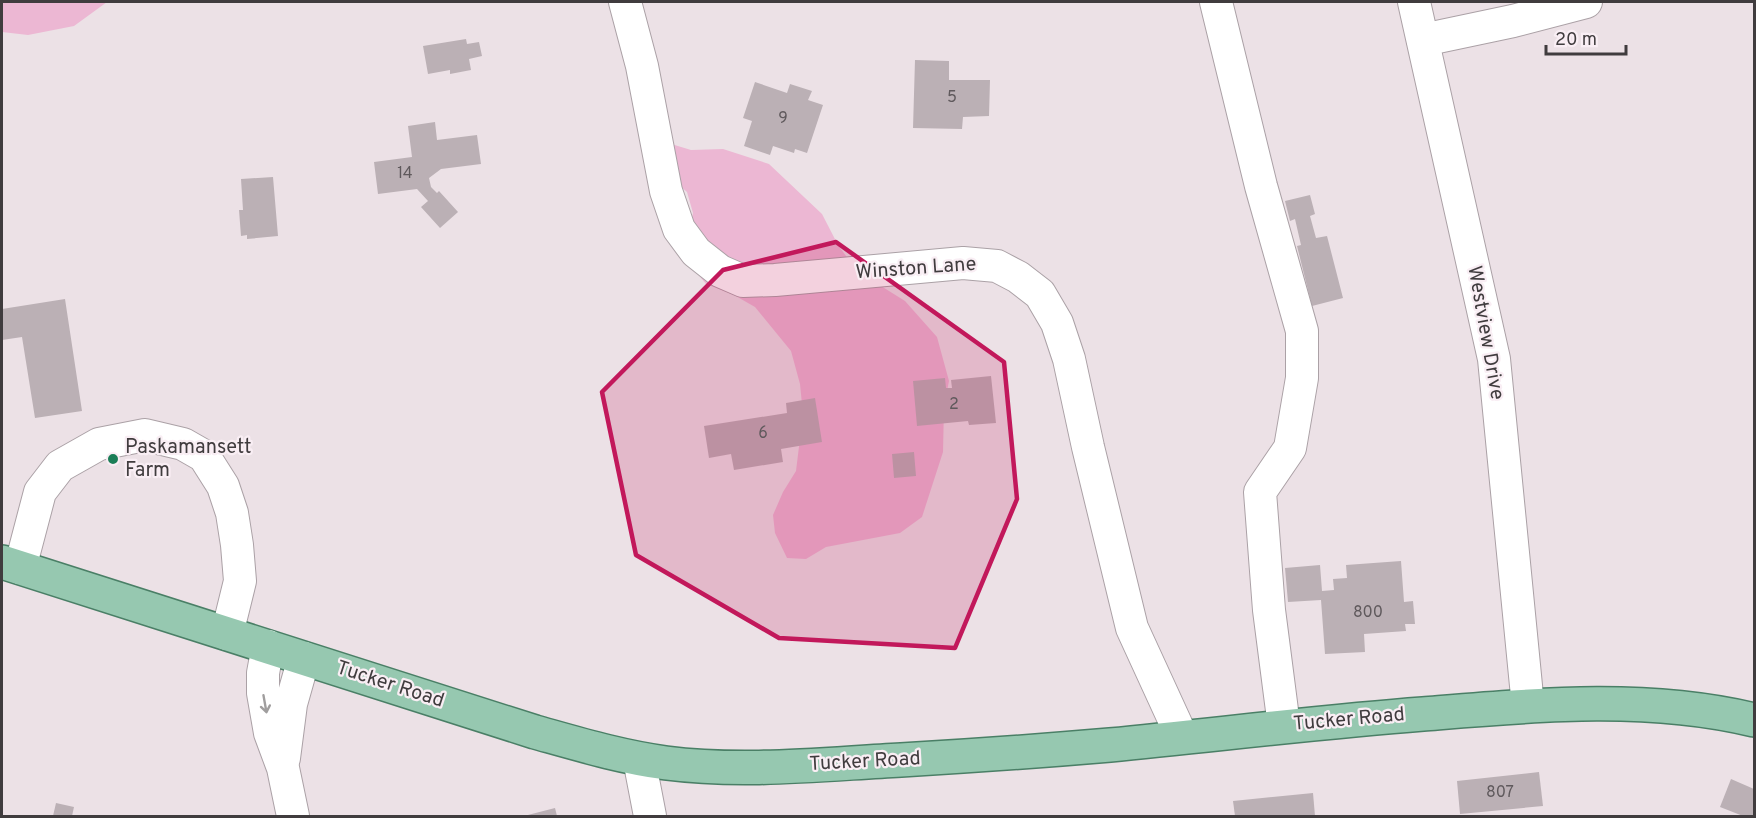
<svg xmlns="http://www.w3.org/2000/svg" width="1756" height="818" viewBox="0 0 1756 818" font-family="Overpass,sans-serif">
	<rect width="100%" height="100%" fill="#ece1e6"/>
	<!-- green -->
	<g fill="#ecb7d3">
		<polygon points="2,2 107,2 74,26 28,35 2,32"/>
		<polygon points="668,143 691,150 723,149 769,164 822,214 838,245 857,271 905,301 937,337 949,381 944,406 943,452 922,517 900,533 826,547 806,559 787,558 775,533 773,515 783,492 796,471 803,414 800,384 791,351 755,307 734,295 706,284 697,273 689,231 693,213 687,192 655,164"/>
	</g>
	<!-- building -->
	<g fill="#bbb0b5">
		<polygon points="466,39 467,44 479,42 482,56 469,59 471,70 450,74 450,70 428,74 423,46"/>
		<polygon points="915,60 949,61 949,80 990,80 989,116 963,117 962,129 913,128"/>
		<polygon points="755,82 787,93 790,84 812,91 808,100 823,105 807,153 795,149 794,153 773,146 770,155 744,146 752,121 743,118"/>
		<polygon points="435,122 437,140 477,135 481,164 441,169 429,178 431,187 437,193 439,191 458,212 440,228 421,207 428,201 417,189 378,194 374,162 412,157 408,126"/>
		<polygon points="273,177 278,236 247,239 247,235 241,236 239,210 243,210 241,179"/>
		<polygon points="1310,195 1315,214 1310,216 1316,238 1327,236 1343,298 1312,306 1297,246 1301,245 1295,219 1290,221 1285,201"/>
		<polygon points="65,299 82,411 35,418 22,337 2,340 2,309"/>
		<polygon points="991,376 996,423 969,425 968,421 917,426 913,381 945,378 946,388 952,388 951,380"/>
		<polygon points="815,398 822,442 781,449 783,462 734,470 731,454 709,458 704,426 787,413 786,403"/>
		<polygon points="914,452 916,476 894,478 892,454"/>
		<polygon points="1401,561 1404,602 1413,601 1415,624 1405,624 1406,631 1364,634 1365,652 1325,654 1321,600 1288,602 1285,568 1320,565 1322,591 1334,590 1333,579 1347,578 1346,565"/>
		<polygon points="1539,772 1543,806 1460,814 1457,781"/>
		<polygon points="1731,779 1754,789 1754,816 1743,816 1720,807"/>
		<polygon points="1313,793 1315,816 1235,816 1233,801"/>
		<polygon points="56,803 74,807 72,816 53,816"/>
		<polygon points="555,808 557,816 524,816"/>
	</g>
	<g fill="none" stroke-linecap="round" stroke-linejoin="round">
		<defs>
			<g id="minor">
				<polyline points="625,2 642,66 666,191 679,229 696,252 720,271 743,281 775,280 963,263 997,266 1018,277 1040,294 1057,323 1069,359 1088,447 1132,628 1182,737"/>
				<polyline points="1216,2 1261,186 1302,331 1302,378 1290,448 1260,492 1269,610 1284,726"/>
				<polyline points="1414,2 1494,359 1528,706"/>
				<polyline points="1423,40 1513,21 1586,2"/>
				<polyline points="20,568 40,492 60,466 99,444 145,435 183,444 204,456 223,486 232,513 237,545 240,581 227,634"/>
				<polyline points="268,646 263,673 263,693 270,733 283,768 293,816"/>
				<polyline points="284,758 291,704 304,658"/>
				<polyline points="639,759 650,816"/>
			</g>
			<path id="major" d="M2,562L535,732C578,744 621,757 666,763C744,773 823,764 901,760C970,756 1040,751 1110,745C1214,735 1318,722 1423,714C1533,705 1645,694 1754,720"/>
		</defs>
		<!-- minor casing -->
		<use href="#minor" stroke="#aba1a6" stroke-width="34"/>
		<!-- major casing -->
		<use href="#major" stroke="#4a7f66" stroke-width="36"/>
		<!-- minor -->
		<use href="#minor" stroke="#fff" stroke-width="32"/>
		<!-- major -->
		<use href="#major" stroke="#96c8b0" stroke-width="33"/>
	</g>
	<!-- one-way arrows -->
	<defs><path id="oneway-shaft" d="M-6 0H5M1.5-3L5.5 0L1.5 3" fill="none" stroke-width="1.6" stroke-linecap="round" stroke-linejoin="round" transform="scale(1.5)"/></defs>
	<use stroke="#a09e9e" href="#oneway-shaft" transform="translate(265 704) rotate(80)"/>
	<!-- marked area -->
	<path fill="#c2185b" fill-opacity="0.2" stroke="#c2185b" stroke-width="4.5" stroke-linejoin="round" d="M836,242L1004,362L1017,499L955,648L779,638L636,555L602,392L723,270Z"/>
	<!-- markers -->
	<circle fill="#1b7e57" stroke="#f9eef4" stroke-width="2" cx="113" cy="459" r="6"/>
	<g text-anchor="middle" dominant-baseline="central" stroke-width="4.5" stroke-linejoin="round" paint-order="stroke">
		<!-- number labels -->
		<g font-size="16" fill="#5f595c">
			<text x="952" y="98">5</text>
			<text x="783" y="119">9</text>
			<text x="405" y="174">14</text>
			<text x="954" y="405">2</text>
			<text x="763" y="434">6</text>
			<text x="1368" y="613">800</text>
			<text x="1500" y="793">807</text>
		</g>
		<!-- street labels -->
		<g font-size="20" fill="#403c3e" stroke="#f9eef4">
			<text transform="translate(916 269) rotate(-4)">Winston Lane</text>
			<text transform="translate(1485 333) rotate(80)">Westview Drive</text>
			<text transform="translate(390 685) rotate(18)">Tucker Road</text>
			<text transform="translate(1349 720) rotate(-5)">Tucker Road</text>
			<text transform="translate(865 762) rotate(-3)">Tucker Road</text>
		</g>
		<!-- poi labels -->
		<g font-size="20" fill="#403c3e" stroke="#f9eef4" text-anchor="start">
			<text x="125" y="448">Paskamansett<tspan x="125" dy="23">Farm</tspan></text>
		</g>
	</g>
	<!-- border -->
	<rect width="1756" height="818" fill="none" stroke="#403c3e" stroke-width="6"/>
	<!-- scale -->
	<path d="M1546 45v9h80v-9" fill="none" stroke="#403c3e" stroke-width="3"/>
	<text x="1555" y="45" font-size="18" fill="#403c3e" stroke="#f9eef4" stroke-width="4.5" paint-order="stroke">20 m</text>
</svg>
